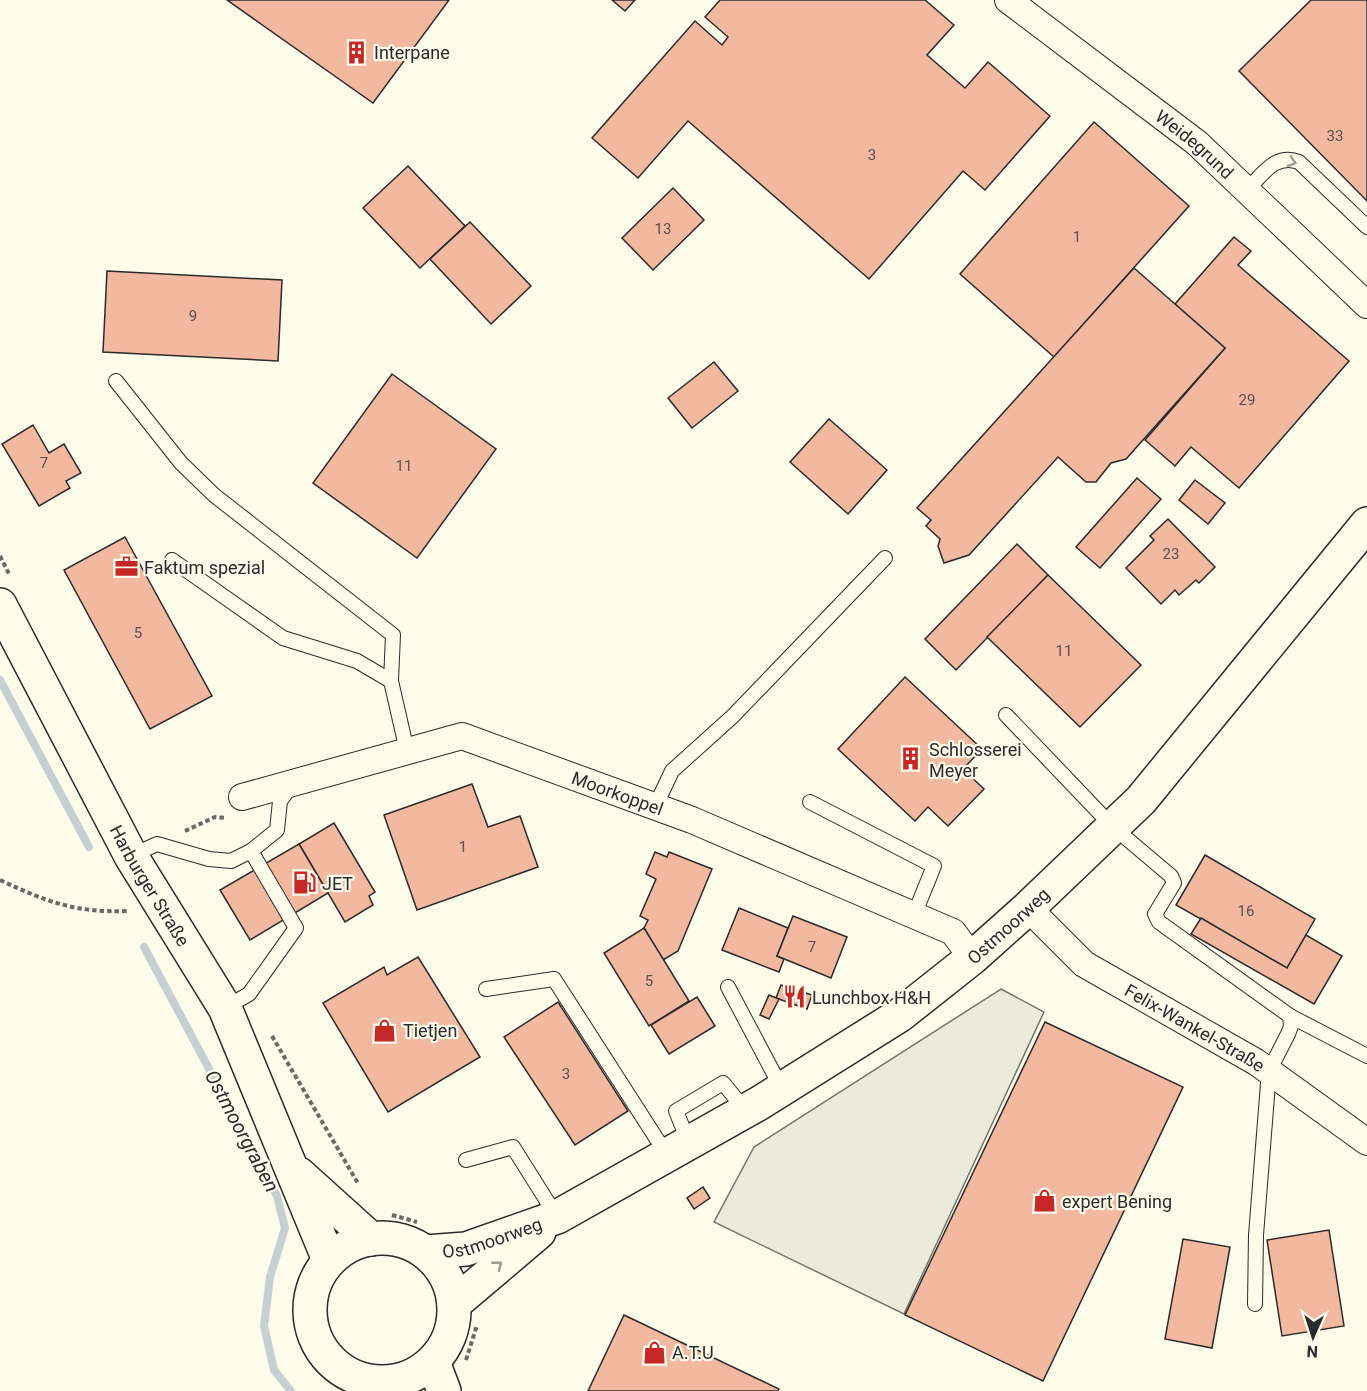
<svg xmlns="http://www.w3.org/2000/svg" width="1367" height="1391" viewBox="0 0 1367 1391" font-family="Roboto,sans-serif">
	<rect width="100%" height="100%" fill="#fdfbea"/>
	<!-- parking -->
	<polygon fill="#eceadb" stroke="#74746e" stroke-width="1.5" points="1001,989 1044,1012 904,1314 714,1222 754,1147"/>
	<g fill="none" stroke-linecap="round" stroke-linejoin="round">
		<!-- stream -->
		<g stroke="#c7d0d0" stroke-width="8">
			<polyline points="0,680 89,847"/>
			<polyline points="144,947 277,1196 285,1228 270,1277 264,1326 274,1370 291,1391"/>
		</g>
	</g>
	<!-- building -->
	<g fill="#f2b8a0" stroke="#2b2b2b" stroke-width="1.5">
		<polygon points="227,0 449,0 373,103"/>
		<polygon points="612,0 635,0 625,11"/>
		<polygon points="720,0 925,0 954,25 927,55 965,88 988,62 1050,116 985,190 963,171 869,279 688,121 638,178 592,138 695,21 722,45 728,37 705,17"/>
		<polygon points="1311,0 1367,0 1367,201 1239,71"/>
		<polygon points="1094,122 1189,206 1054,357 960,274"/>
		<polygon points="408,166 465,226 420,268 363,208"/>
		<polygon points="673,188 704,220 653,270 622,238"/>
		<polygon points="470,222 531,286 491,324 430,259"/>
		<polygon points="1234,237 1251,251 1238,265 1349,361 1239,488 1191,447 1175,466 1145,440 1225,348 1175,304"/>
		<polygon points="1134,268 1225,348 1126,459 1111,463 1096,482 1086,482 1058,457 969,555 944,563 938,546 940,539 926,526 931,520 917,508"/>
		<polygon points="107,271 282,280 278,361 103,352"/>
		<polygon points="714,362 738,391 692,428 668,398"/>
		<polygon points="392,374 496,449 417,558 313,483"/>
		<polygon points="829,419 887,470 848,514 790,462"/>
		<polygon points="33,425 49,453 64,444 81,473 66,481 70,488 39,506 2,444"/>
		<polygon points="1137,478 1161,499 1100,568 1076,547"/>
		<polygon points="1195,480 1225,503 1208,524 1179,500"/>
		<polygon points="1168,519 1215,567 1199,583 1196,580 1179,595 1175,590 1161,604 1126,568 1154,540 1150,536"/>
		<polygon points="125,537 212,696 150,729 64,570"/>
		<polygon points="1017,544 1048,575 956,670 925,639"/>
		<polygon points="1048,575 1141,665 1080,727 987,637"/>
		<polygon points="905,677 982,749 963,769 984,789 948,826 928,807 915,821 838,749"/>
		<polygon points="472,784 488,827 520,816 538,867 417,910 384,815"/>
		<polygon points="334,823 375,892 369,896 373,905 345,922 299,844"/>
		<polygon points="299,844 328,893 250,940 220,890"/>
		<polygon points="655,852 667,857 669,852 712,869 678,951 663,960 644,928 648,920 640,916 656,879 646,874"/>
		<polygon points="1205,855 1315,919 1287,968 1176,905"/>
		<polygon points="739,908 788,928 777,956 784,959 779,972 722,950"/>
		<polygon points="793,916 847,937 831,978 777,956"/>
		<polygon points="1201,918 1287,968 1306,935 1342,956 1314,1004 1191,934"/>
		<polygon points="644,928 689,1001 649,1026 604,953"/>
		<polygon points="418,957 480,1057 388,1112 323,1003 384,967 387,975"/>
		<polygon points="781,985 812,995 807,1009 776,998"/>
		<polygon points="769,995 779,999 769,1019 760,1015"/>
		<polygon points="697,997 715,1026 669,1054 651,1025"/>
		<polygon points="558,1002 628,1111 575,1145 504,1037"/>
		<polygon points="1045,1022 1183,1087 1043,1381 905,1315"/>
		<polygon points="703,1187 710,1198 694,1209 687,1198"/>
		<polygon points="1329,1230 1344,1326 1282,1336 1267,1240"/>
		<polygon points="1183,1239 1230,1247 1212,1348 1165,1339"/>
		<polygon points="624,1315 779,1389 778,1391 588,1391"/>
	</g>
	<g fill="none" stroke-linecap="round" stroke-linejoin="round">
		<defs>
			<g id="service">
				<path d="M1247,190C1263,174 1275,153 1299,162L1367,227"/>
				<polyline points="116,381 181,463 214,495 393,635 391,681"/>
				<polyline points="172,560 283,638 357,661 391,681 407,751"/>
				<polyline points="1006,715 1113,827 1171,876 1174,883 1155,914 1159,922 1290,1016 1291,1026 1288,1034 1269,1071 1256,1235 1255,1304"/>
				<polyline points="810,802 934,866 914,915"/>
				<polyline points="655,807 672,771 733,716 885,558"/>
				<polyline points="251,851 277,830 280,801 292,785"/>
				<polyline points="131,856 157,844 209,859 231,861 251,851 296,928 249,994 225,1008"/>
				<polyline points="728,987 782,1089"/>
				<polyline points="486,989 554,979 667,1155"/>
				<polyline points="1290,1016 1367,1056"/>
				<polyline points="689,1143 676,1111 723,1083 746,1111"/>
				<polyline points="466,1160 513,1147 557,1217"/>
			</g>
			<g id="minor">
				<path id="s1" d="M1008,0L1197,143L1367,305"/>
				<path id="s2" d="M242,797L462,736L692,820L953,932L972,958"/>
				<path id="s3" d="M1028,908L1084,964L1256,1062L1367,1142"/>
			</g>
			<g id="tertiary">
				<path id="s4" d="M0,605L131,856L225,1008L329,1260"/>
				<polyline points="299,1174 371,1239"/>
				<circle cx="382" cy="1310" r="72"/>
				<path id="s5" d="M425,1252L466,1249L557,1217L758,1104L900,1015L972,958L1028,908L1141,800L1367,524"/>
				<polyline points="454,1304 539,1232"/>
				<polyline points="433,1362 444,1391"/>
			</g>
		</defs>
		<!-- service casing -->
		<use href="#service" stroke="#2b2b2b" stroke-width="16"/>
		<!-- minor casing -->
		<use href="#minor" stroke="#2b2b2b" stroke-width="28"/>
		<!-- tertiary casing -->
		<use href="#tertiary" stroke="#2b2b2b" stroke-width="36"/>
		<!-- path -->
		<g stroke="#6a6964" stroke-width="4" stroke-dasharray="4.5 3" stroke-linecap="butt">
			<polyline points="0,556 10,576"/>
			<polyline points="185,831 215,817 226,818"/>
			<path d="M0,880C47,902 76,913 128,911"/>
			<polyline points="272,1036 359,1185"/>
			<polyline points="392,1215 417,1222"/>
			<polyline points="466,1360 477,1325"/>
		</g>
		<!-- service -->
		<use href="#service" stroke="#fdfbea" stroke-width="14"/>
		<!-- minor -->
		<use href="#minor" stroke="#fdfbea" stroke-width="26"/>
		<!-- tertiary -->
		<use href="#tertiary" stroke="#fdfbea" stroke-width="33"/>
	</g>
	<!-- one-way arrows -->
	<defs><path id="oneway-chevron" d="M-2-3.5L2.5 0L-2 3.5" fill="none" stroke-width="1.6" stroke-linecap="round" stroke-linejoin="round" transform="scale(1.5)"/></defs>
	<g stroke="#9e9d94">
		<use href="#oneway-chevron" transform="translate(1292 162) rotate(17)"/>
		<use href="#oneway-chevron" transform="translate(498 1265) rotate(-39)"/>
	</g>
	<!-- icons -->
	<defs>
		<symbol id="building-bare" viewBox="-9 -9 18 18"><path d="M-4-6H4V6H1V3H-1V6H-4ZM-2.5-4.3h1.7v1.8h-1.7ZM.8-4.3h1.7v1.8H.8ZM-2.5-1h1.7V.8h-1.7ZM.8-1h1.7V.8H.8Z" fill="#c62828" stroke="#fdfbea" stroke-width="2.5" paint-order="stroke"/></symbol>
		<symbol id="office-bare" viewBox="-9 -9 18 18"><path d="M-6-3h4V-5.5h4V-3h4V5H-6ZM-1-4.5V-3h2v-1.5ZM-6 0V1H6V0Z" fill="#c62828" stroke="#fdfbea" stroke-width="2.5" paint-order="stroke"/></symbol>
		<symbol id="fuel-bare" viewBox="-9 -9 18 18"><path d="M-5.5-6h7V0h2V4h1.3V-2.5L3-4.5l.8-.8L6-3V5H2.5V1h-1V6h-7ZM-4.2-4.7v3.2H.2V-4.7Z" fill="#c62828" stroke="#fdfbea" stroke-width="2.5" paint-order="stroke"/></symbol>
		<symbol id="restaurant-bare" viewBox="-9 -9 18 18"><path d="M-5-6h1v4h1v-4h1v4h1v-4h1v5L-1.5 .5V6h-2V.5L-5-1ZM5-6V6H3V1.5H1.5Q1.5-4 5-6Z" fill="#c62828" stroke="#fdfbea" stroke-width="2.5" paint-order="stroke"/></symbol>
		<symbol id="shop-bare" viewBox="-9 -9 18 18"><path d="M-5-2.5h2.3a2.7 3.5 0 0 1 5.4 0H5L5.5 6h-11ZM-1.5-2.5h3a1.5 2.3 0 0 0-3 0Z" fill="#c62828" stroke="#fdfbea" stroke-width="2.5" paint-order="stroke"/></symbol>
	</defs>
	<g fill-rule="evenodd">
		<use href="#building-bare" x="340" y="36" width="33" height="33"/>
		<use href="#office-bare" x="110" y="550" width="33" height="33"/>
		<use href="#building-bare" x="894" y="742" width="33" height="33"/>
		<use href="#fuel-bare" x="288" y="866" width="33" height="33"/>
		<use href="#restaurant-bare" x="778" y="980" width="33" height="33"/>
		<use href="#shop-bare" x="368" y="1014" width="33" height="33"/>
		<use href="#shop-bare" x="1028" y="1184" width="33" height="33"/>
		<use href="#shop-bare" x="638" y="1336" width="33" height="33"/>
	</g>
	<g text-anchor="middle" dominant-baseline="central" stroke-width="4.5" stroke-linejoin="round" paint-order="stroke">
		<!-- number labels -->
		<g font-size="15" fill="#5d4e48">
			<text x="1335" y="136">33</text>
			<text x="872" y="155">3</text>
			<text x="663" y="229">13</text>
			<text x="1077" y="237">1</text>
			<text x="193" y="316">9</text>
			<text x="1247" y="400">29</text>
			<text x="44" y="463">7</text>
			<text x="404" y="466">11</text>
			<text x="1171" y="554">23</text>
			<text x="138" y="633">5</text>
			<text x="1064" y="651">11</text>
			<text x="463" y="847">1</text>
			<text x="1246" y="911">16</text>
			<text x="812" y="947">7</text>
			<text x="649" y="981">5</text>
			<text x="566" y="1074">3</text>
		</g>
		<!-- poi labels -->
		<g font-size="18" fill="#2b2b2b" stroke="#fdfbea" text-anchor="start">
			<text x="374" y="52">Interpane</text>
			<text x="144" y="567">Faktum spezial</text>
			<text x="929" y="749">Schlosserei<tspan x="929" dy="21">Meyer</tspan></text>
			<text x="322" y="883">JET</text>
			<text x="812" y="997">Lunchbox H&amp;H</text>
			<text x="403" y="1030">Tietjen</text>
			<text x="1062" y="1201">expert Bening</text>
			<text x="672" y="1352">A.T.U</text>
		</g>
		<!-- street labels -->
		<g font-size="18" fill="#2b2b2b" stroke="#fdfbea">
			<text stroke="none"><textPath href="#s1" startOffset="236">Weidegrund</textPath></text>
			<text stroke="none"><textPath href="#s2" startOffset="394">Moorkoppel</textPath></text>
			<text stroke="none"><textPath href="#s4" startOffset="318">Harburger Straße</textPath></text>
			<text stroke="none"><textPath href="#s5" startOffset="676">Ostmoorweg</textPath></text>
			<text stroke="none"><textPath href="#s3" startOffset="207">Felix-Wankel-Straße</textPath></text>
			<text stroke="none"><textPath href="#s5" startOffset="69">Ostmoorweg</textPath></text>
		</g>
		<!-- water labels -->
		<g font-size="20" font-style="italic" fill="#2b2b2b" stroke="#fdfbea">
			<text transform="translate(242 1131) rotate(62)">Ostmoorgraben</text>
		</g>
	</g>
	<!-- north arrow -->
	<g transform="translate(1313 1337) rotate(183)" stroke="#fdfbea" stroke-width="4.5" paint-order="stroke">
	<path d="M0-4.5L10 22L0 15L-10 22Z" fill="#2b2b2b"/>
	<text y="-9" font-size="16" font-weight="bold" text-anchor="middle" fill="#2b2b2b">N</text>
	</g>
</svg>
